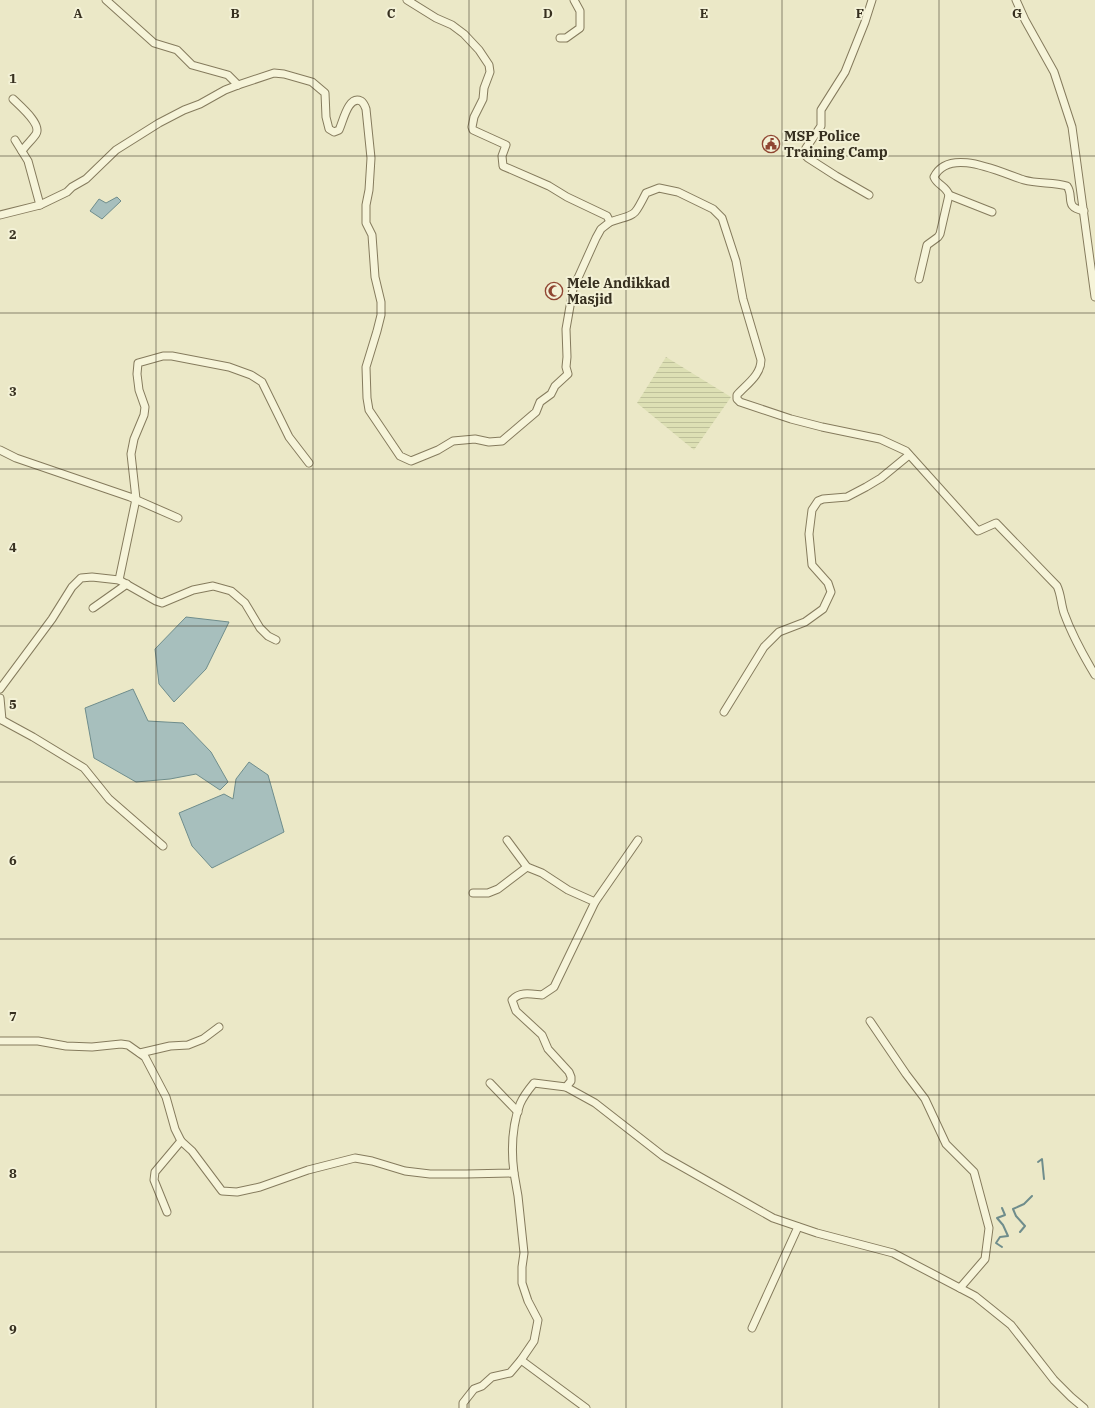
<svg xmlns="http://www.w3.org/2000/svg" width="1095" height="1408" viewBox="0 0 1095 1408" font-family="'IBM Plex Serif',serif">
	<defs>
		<pattern id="farmland-rules" width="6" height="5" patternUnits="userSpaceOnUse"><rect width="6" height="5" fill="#dde0b4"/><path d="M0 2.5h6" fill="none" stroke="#bec09a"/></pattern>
	</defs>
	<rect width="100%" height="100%" fill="#ebe8c7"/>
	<!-- farmland -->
	<polygon fill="url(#farmland-rules)" points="666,357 731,397 694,450 637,403"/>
	<!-- water -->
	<g fill="#a7bfbd" stroke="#6f8d8c">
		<polygon points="117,197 121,201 102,219 90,211 99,199 106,203"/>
		<polygon points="186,617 229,622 206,669 174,702 159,684 155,649"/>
		<polygon points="133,689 148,721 183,723 211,752 228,782 220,790 196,774 170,779 136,782 94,758 85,708"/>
		<polygon points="249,762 268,775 284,832 212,868 192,846 179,813 224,794 233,799 236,779"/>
	</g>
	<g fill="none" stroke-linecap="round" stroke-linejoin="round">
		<!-- stream -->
		<g stroke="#6f8d8c" stroke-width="2">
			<polyline points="1038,1162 1042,1159 1044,1179"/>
			<polyline points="1002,1208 1005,1215 997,1218 1003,1225 1008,1236 1000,1237 996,1243 1002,1247"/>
			<polyline points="1020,1232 1025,1226 1016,1216 1013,1209 1024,1204 1032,1196"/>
		</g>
		<defs>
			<g id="minor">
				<polyline points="106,0 154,43 177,50 192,65 228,75 238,85"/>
				<polyline points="1016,0 1025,20 1054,72 1072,127 1095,297"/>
				<polyline points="560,38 566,38 580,28 580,11 574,0"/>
				<path d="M13,99C20,106 42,124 36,134C32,140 26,145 22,151"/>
				<polyline points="15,140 28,161 40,205"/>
				<polyline points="869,195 836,176 808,158 804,154 806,148 821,126 821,110 845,72 865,22 872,0"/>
				<polyline points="949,195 992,212"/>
				<path d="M0,215L40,205L67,192L72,187L86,179L116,150L159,123L184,110L200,104L225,90L238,85L274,73L284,74L312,82L325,93L326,117L329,129L334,132L339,130C343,122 348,95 361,101C364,103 365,106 366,109L371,158L369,190L366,205V223L372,235L375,277L381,302V315L377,331L366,367L367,398L369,410L400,456L411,461L438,450L453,441L475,439L489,442L502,441L536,412L540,402L551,394L555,386L568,374L566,367L567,357L566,329L573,289L596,238L601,229L610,222L607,216L567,197L549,186L503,166L502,156L506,145L473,130L472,127L474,117L483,99L484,88L490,72L489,65L479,50L464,34L452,25L436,18L407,0"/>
				<path d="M610,222C636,213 633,219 646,193L659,188L678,192L713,209L722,218L736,261L743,299L761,360C761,375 747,384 737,395V399L740,402L791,419L822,427L880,439L906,451L978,531L996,523L1057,586C1061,594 1061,604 1064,613C1072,635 1083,655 1095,675"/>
				<path d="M919,279L927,245L938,237L940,234L949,195C946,186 937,185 934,177C949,146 1001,173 1024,180C1038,184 1053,182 1067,186C1075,197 1063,207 1084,211"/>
				<polyline points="0,450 16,458 130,497 178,518"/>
				<polyline points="119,580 136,499 131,454 134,439 144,415 145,407 139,390 137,374 138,363 163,356 172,356 229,367 251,375 262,382 289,437 309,463"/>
				<polyline points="93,608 127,584"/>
				<polyline points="0,689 52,619 72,587 81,578 92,577 119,580 156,601 162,603 193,590 213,586 231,591 245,603 260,628 268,636 276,640"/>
				<polyline points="0,698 2,720"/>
				<polyline points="724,712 764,647 779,632 805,622 823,609 831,592 828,583 812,565 809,534 812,510 818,501 823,499 847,497 866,487 881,478 909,455"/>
				<polyline points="0,719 33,737 84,768 109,799 163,846"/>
				<path d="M507,840L527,867L542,873L568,890L595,902L554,987L542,995C531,994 520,991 512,1000L516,1011L542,1035L548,1049L569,1072L571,1077V1081L566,1087"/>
				<polyline points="473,893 488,893 498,889 527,867"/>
				<polyline points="595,902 638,840"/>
				<polyline points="870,1021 906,1074 925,1099 946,1144 974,1172 989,1228 985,1259 960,1288"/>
				<path d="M0,1041H38L66,1046L92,1047L121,1044L128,1045L145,1057L166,1097L175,1129L181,1141L192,1151L222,1191L237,1192L260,1187L308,1170L355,1158L372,1161L405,1171L430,1174H466L514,1173C511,1150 512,1126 520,1104C523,1097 529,1089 534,1083L566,1087L595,1103L663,1156L773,1218L817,1233L893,1253L975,1296L1011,1325L1054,1380L1071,1397L1084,1408"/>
				<polyline points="140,1053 170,1046 188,1045 203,1039 219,1027"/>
				<polyline points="490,1083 518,1112"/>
				<polyline points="167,1212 154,1180 155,1172 181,1141"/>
				<polyline points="752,1328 798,1227"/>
				<polyline points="521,1360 586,1408"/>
				<polyline points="463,1408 463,1403 474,1389 482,1386 492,1377 510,1373 521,1360 534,1341 538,1320 528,1301 522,1283 522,1267 524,1253 518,1196 514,1173"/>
			</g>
		</defs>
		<!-- minor casing -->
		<use href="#minor" stroke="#857b5d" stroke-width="9"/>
		<!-- minor -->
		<use href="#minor" stroke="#f6f4d9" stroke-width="7"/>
	</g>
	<!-- grid -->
	<path fill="none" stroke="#373020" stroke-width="1" stroke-opacity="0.55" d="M156,0V1408M313,0V1408M469,0V1408M626,0V1408M782,0V1408M939,0V1408M0,156H1095M0,313H1095M0,469H1095M0,626H1095M0,782H1095M0,939H1095M0,1095H1095M0,1252H1095"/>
	<!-- icons -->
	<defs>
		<symbol id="civic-ring" viewBox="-11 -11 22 22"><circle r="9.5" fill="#f3f1d6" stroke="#904632" stroke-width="1.5"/><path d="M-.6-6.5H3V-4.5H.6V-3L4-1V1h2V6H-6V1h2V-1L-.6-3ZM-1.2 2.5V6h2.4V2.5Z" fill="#904632"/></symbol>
		<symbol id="mosque-ring" viewBox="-11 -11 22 22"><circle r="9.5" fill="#f3f1d6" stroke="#904632" stroke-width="1.5"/><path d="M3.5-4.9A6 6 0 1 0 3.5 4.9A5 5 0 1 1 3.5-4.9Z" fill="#904632"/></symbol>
	</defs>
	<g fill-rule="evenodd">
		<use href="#civic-ring" x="761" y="134" width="20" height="20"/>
		<use href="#mosque-ring" x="544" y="281" width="20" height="20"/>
	</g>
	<g text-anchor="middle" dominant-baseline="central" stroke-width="4" stroke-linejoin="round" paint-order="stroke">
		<!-- poi labels -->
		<g font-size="14" font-weight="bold" fill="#373020" stroke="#f3f1d6" text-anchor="start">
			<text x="784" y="136">MSP Police<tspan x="784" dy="16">Training Camp</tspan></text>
			<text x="567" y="283">Mele Andikkad<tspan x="567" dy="16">Masjid</tspan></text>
		</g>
	</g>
	<g font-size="13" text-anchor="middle" font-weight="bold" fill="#373020" stroke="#f3f1d6" stroke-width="4" stroke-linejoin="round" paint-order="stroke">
		<text x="78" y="18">A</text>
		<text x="235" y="18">B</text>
		<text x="391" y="18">C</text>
		<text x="548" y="18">D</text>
		<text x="704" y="18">E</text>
		<text x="860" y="18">F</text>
		<text x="1017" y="18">G</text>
		<text x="13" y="83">1</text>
		<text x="13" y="239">2</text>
		<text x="13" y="396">3</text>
		<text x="13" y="552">4</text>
		<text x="13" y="709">5</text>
		<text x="13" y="865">6</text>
		<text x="13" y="1021">7</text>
		<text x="13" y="1178">8</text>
		<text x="13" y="1334">9</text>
	</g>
</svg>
